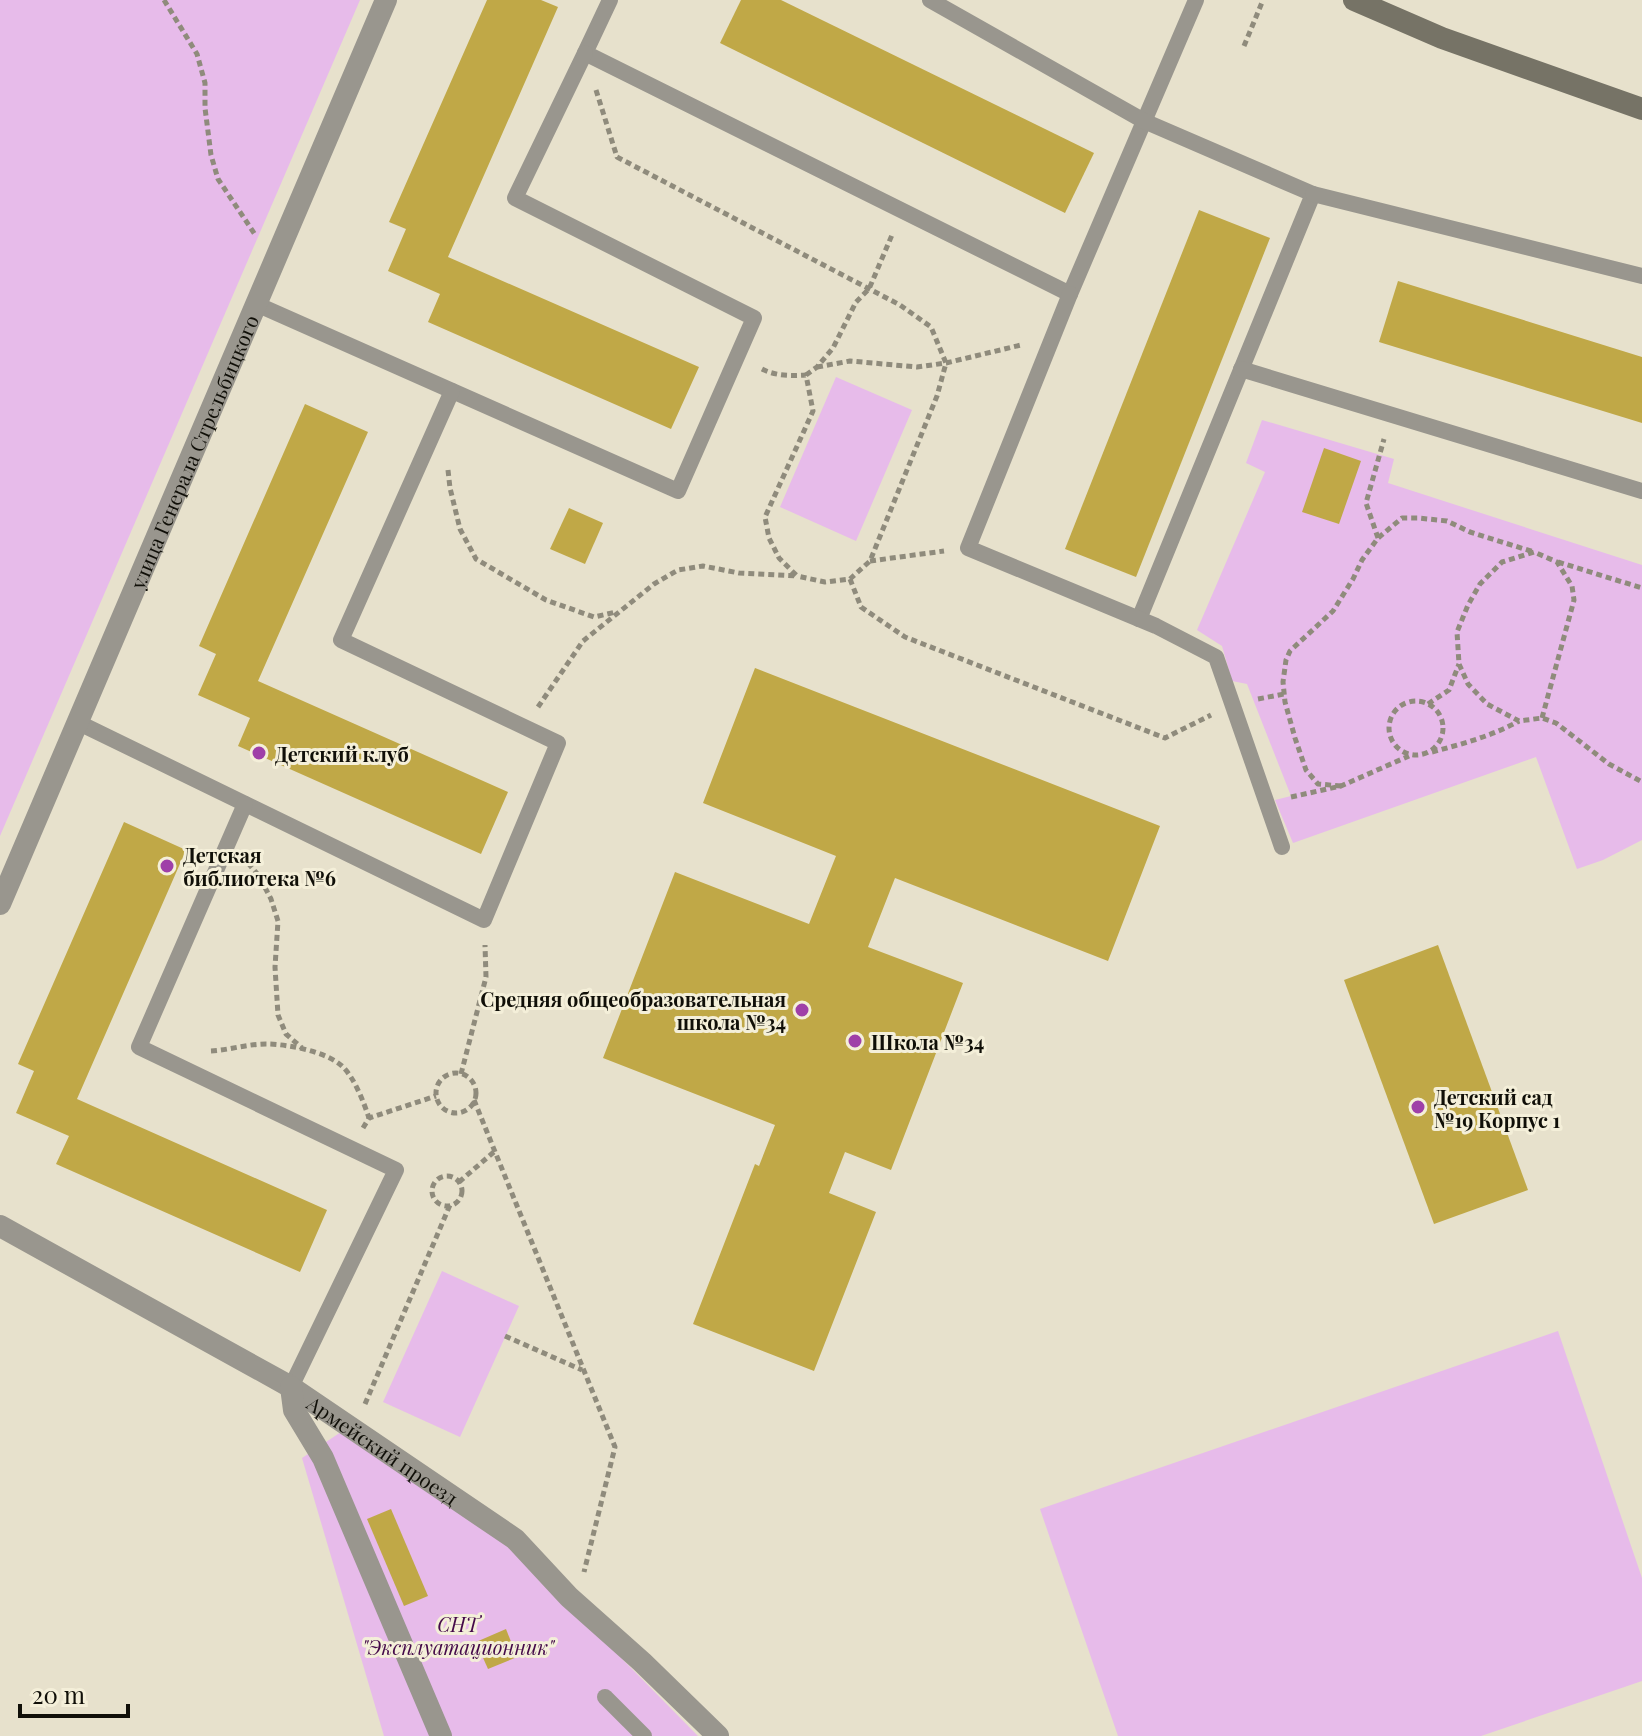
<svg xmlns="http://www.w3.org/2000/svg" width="1642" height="1736" viewBox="0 0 1642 1736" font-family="'Playfair Display',serif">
	<rect width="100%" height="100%" fill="#e7e1cc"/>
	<!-- green -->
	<g fill="#e7bbea">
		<polygon points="0,0 360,0 0,836"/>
		<polygon points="836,377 912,410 856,541 780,507"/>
		<polygon points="1262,420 1394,459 1388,483 1642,565 1642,840 1603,860 1577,869 1536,757 1293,843 1275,800 1291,796 1247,684 1232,681 1222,646 1197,630 1265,472 1246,463"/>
		<polygon points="442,1271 519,1306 460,1437 383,1402"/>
		<polygon points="1558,1331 1642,1578 1642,1681 1481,1736 1118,1736 1040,1509"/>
		<polygon points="344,1430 503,1538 698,1736 384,1736 302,1458"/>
	</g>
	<!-- building -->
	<g fill="#c0a847">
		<polygon points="487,0 541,0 558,7 448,257 699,367 671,429 428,322 440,294 388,271 406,229 389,222"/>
		<polygon points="741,0 781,0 1094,153 1065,213 720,43"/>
		<polygon points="1199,210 1270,238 1136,577 1065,549"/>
		<polygon points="1398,281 1642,357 1642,423 1379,342"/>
		<polygon points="305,404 368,432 258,681 508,792 481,854 238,746 250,718 198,695 216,654 199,646"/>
		<polygon points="1324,448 1361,461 1339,524 1302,512"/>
		<polygon points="569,508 603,523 585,564 550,549"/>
		<polygon points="755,668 1160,826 1108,961 895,878 868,947 963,983 891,1170 845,1152 829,1193 876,1212 814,1371 693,1324 755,1164 759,1166 775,1125 603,1058 675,872 809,924 836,856 703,803"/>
		<polygon points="124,822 186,850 77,1099 327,1210 300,1272 56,1164 69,1136 16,1113 34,1071 18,1064"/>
		<polygon points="1438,945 1528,1190 1434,1224 1344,980"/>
		<polygon points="391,1509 428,1596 404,1606 367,1519"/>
		<polygon points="506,1629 517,1657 488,1669 476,1642"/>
	</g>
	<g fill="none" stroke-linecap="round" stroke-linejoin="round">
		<!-- path -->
		<g stroke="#8f8b7c" stroke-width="5" stroke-dasharray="6 4" stroke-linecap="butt">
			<polyline points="164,0 197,54 205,83 205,108 211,155 218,179 256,236"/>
			<polyline points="1244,46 1263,0"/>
			<polyline points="596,90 617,157 900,305 931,327 946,363 937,396 870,561 850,579 825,582 797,576"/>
			<polyline points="817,367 850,361 917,367 946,363 1021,345"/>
			<polyline points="806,375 817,367 833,348 856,302 869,289 892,235"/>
			<polyline points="448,470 450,488 460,529 476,559 546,600 594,617 616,612"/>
			<polyline points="1378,538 1366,503 1384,439"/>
			<polyline points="870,561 944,551"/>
			<polyline points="1558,562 1642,588"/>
			<polyline points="850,579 861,607 905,637 1165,738 1211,715"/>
			<polyline points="1258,699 1284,694"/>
			<circle cx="1416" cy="728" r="27"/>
			<polyline points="1428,704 1449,690 1459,664"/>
			<path d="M538,707L583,641L654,584L678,570L703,566L739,573L797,576L779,558L769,538L765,517L813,411L806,375C790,376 774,376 760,368"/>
			<polyline points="1542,718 1574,600 1572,586 1557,562 1534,552 1502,562 1480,584 1468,605 1457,632 1459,664 1468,684 1487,704 1519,721 1542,718 1556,723 1609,764 1642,782"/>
			<path d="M1432,752C1462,744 1492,736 1519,721"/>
			<polyline points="1341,786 1318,784 1306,770 1295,738 1285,702 1283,682 1286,660 1290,651 1333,611 1353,579 1362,560 1378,538 1402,518 1418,518 1447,521 1470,532 1534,552"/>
			<polyline points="1291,797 1341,786 1409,756"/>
			<polyline points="248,863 259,876 271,899 278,921 275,967 278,1015 286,1034 302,1048"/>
			<path d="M211,1051C229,1050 247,1044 266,1044C288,1044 328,1052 343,1067C355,1079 364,1103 369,1118"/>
			<circle cx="456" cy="1093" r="20"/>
			<polyline points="461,1074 486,977 485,945"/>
			<polyline points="474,1100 615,1447 584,1572"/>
			<polyline points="363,1128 369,1118 436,1096"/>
			<circle cx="447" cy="1191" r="15"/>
			<polyline points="459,1182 495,1151"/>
			<polyline points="505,1336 582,1370"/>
			<polyline points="365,1404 450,1205"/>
		</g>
		<!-- service -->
		<g stroke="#99968e" stroke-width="16">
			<polyline points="610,0 585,53 1070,294 1196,0"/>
			<polyline points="930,0 1144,121 1313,194 1139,619"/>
			<polyline points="1313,194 1642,276"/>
			<polyline points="1070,294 968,548 1156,626 1216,657 1282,847"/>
			<polyline points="256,304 678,491 754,318 515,198 585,53"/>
			<polyline points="1241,369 1642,491"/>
			<polyline points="77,722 484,920 558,743 341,640 452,391"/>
			<polyline points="245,804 139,1047 396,1170 291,1387"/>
			<polyline points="605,1697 644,1736"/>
		</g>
		<!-- minor -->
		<g stroke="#99968e" stroke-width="22">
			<path id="s1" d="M0,904L386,0"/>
			<path id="s2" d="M0,1226L291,1387L515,1539L569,1597L642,1662L718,1736"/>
			<polyline points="291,1387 294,1410 323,1458 441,1736"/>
		</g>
		<!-- secondary -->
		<polyline stroke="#767366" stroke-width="22" points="1354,0 1442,38 1642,109"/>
	</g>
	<!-- markers -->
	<g fill="#9f40a8" stroke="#f4efd9" stroke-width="3">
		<circle cx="259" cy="753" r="8"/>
		<circle cx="167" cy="866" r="8"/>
		<circle cx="802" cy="1010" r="8"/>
		<circle cx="855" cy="1041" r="8"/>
		<circle cx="1418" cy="1107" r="8"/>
	</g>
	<g text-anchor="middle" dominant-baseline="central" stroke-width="6" stroke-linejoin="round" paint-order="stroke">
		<!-- street labels -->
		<g font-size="20" fill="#100f08" stroke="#f4efd9">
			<text stroke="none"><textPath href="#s1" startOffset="492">улица Генерала Стрельбицкого</textPath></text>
			<text stroke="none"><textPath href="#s2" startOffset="444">Армейский проезд</textPath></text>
		</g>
		<!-- poi labels -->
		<g font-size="20" font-weight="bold" fill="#100f08" stroke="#f4efd9" text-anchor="start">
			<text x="275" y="753">Детский клуб</text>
			<text x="183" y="854">Детская<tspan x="183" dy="23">библиотека №6</tspan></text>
			<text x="786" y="998" text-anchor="end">Средняя общеобразовательная<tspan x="786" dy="23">школа №34</tspan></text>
			<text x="871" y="1041">Школа №34</text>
			<text x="1434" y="1096">Детский сад<tspan x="1434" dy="23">№19 Корпус 1</tspan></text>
		</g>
		<!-- park labels -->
		<g font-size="20" font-style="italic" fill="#440949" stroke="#f4efd9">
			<text x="458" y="1623">СНТ<tspan x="458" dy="23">"Эксплуатационник"</tspan></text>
		</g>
	</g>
	<!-- scale -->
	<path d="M20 1704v12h108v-12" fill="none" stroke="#100f08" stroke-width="4"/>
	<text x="32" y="1704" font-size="24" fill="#100f08" stroke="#f4efd9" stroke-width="6" paint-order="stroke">20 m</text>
</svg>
